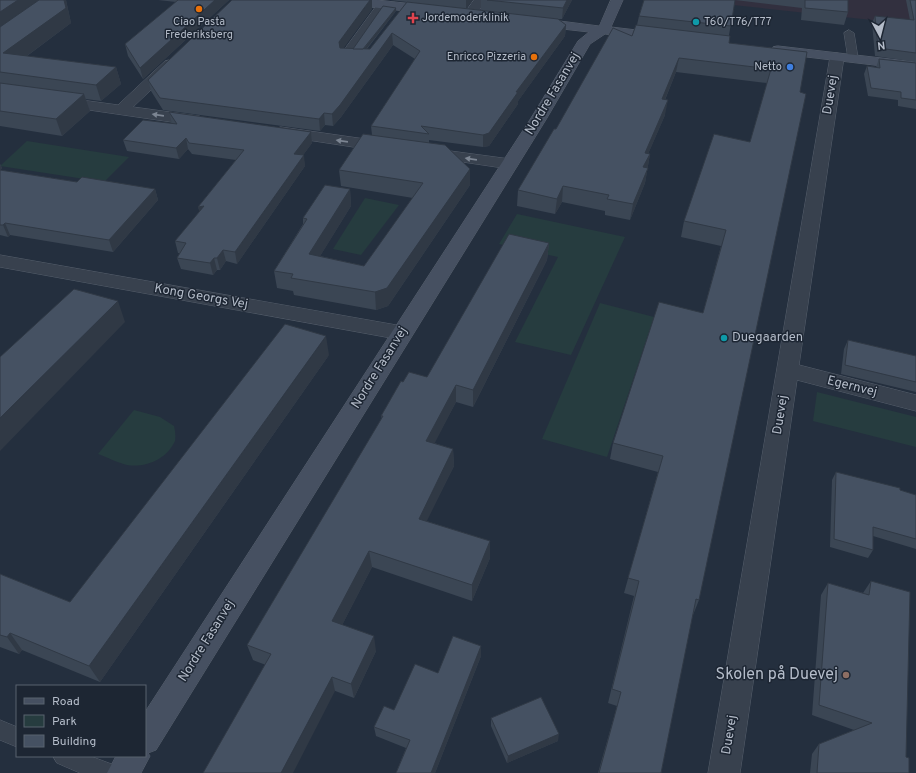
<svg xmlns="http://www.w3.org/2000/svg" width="916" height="773" viewBox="0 0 916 773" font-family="Overpass,sans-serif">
	<rect width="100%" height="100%" fill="#242f3e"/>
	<!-- medical -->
	<polygon fill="#32303f" points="735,0 916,0 909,24 733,5"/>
	<!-- green -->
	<g fill="#263c3f">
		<polygon points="27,141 129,157 104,182 0,166"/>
		<polygon points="365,198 399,205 361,255 333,249"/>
		<polygon points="517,214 625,237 571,355 515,342 558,257 499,244"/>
		<polygon points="600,303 654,317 607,457 542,439"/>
		<polygon points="817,392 916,417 916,447 813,421"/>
		<path d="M134,410L160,417L174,426C175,430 176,437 175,441C167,459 146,468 127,465C118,463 107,457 98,454Z"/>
	</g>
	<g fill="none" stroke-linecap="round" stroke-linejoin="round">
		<defs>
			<g id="lane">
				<polygon points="382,1 386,4 350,54 358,55 358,59 341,58 341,54 379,2"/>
				<polygon points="849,30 854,33 858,58 853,61 848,58 844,33"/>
				<polygon points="0,720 17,727 17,747 0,740"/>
				<polygon points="53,756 90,756 114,765 117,773 80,773 57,763"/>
			</g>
			<g id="street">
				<polygon points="474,0 486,0 475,17 465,17 464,14"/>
				<polygon points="837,53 842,54 844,57 799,365 916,395 916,411 797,380 740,773 708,773 830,57 832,54"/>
				<polygon points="170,60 175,61 177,64 175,67 133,107 199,116 204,118 207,121 204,124 199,126 0,97 0,89 118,105 165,61"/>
				<polygon points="281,127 386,142 392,144 394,147 392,150 386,152 275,135 273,132 275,129"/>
				<polygon points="428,148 510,159 516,160 518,164 516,168 510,169 422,156 420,153 422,150"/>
				<polygon points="0,255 402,326 409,328 412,333 409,338 402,340 0,267"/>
			</g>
			<g id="secondary">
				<polygon points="338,0 377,0 432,6 438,10 432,14 344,4"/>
				<polygon points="611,0 623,0 611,27 662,33 667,34 669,37 667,40 662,41 605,34 590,44 547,118 156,750 148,753 150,756 141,773 107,773 116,756 145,756 145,712 531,118 578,41 589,32 536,26 529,22 536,18 599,26"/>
				<polygon points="778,46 916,62 916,70 773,53 771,50 773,47"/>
			</g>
		</defs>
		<!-- lane casing -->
		<use href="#lane" stroke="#565f6c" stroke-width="1"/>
		<!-- street casing -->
		<use href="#street" stroke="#565f6c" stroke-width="1"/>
		<!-- secondary casing -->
		<use href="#secondary" stroke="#565f6c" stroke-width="1"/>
		<!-- lane -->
		<use href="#lane" fill="#38414e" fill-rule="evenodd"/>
		<!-- street -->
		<use href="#street" fill="#38414e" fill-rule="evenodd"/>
		<!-- secondary -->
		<use href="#secondary" fill="#465061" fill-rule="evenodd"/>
	</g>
	<!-- wall -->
	<g fill="#3b4654">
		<polygon points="0,0 66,0 71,23 27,56 116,67 121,84 101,101 86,99 90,111 62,136 0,126"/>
		<polygon points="158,0 229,0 143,79 128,56 125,44 176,2"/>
		<polygon points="390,0 473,0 466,8 481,10 481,0 572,0 562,19 558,19 566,25 565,36 518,101 518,104 489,146 483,147 429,140 429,143 470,185 388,306 376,310 294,295 293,291 277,288 274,271 303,224 303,218 350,189 351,206 320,256 364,266 413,198 341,186 339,170 372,135 371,126 415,59 393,45 341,117 333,126 325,125 320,131 163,110 151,91 148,80 372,9 343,48 353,49 396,8 396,11 367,49 370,49 407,2"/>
		<polygon points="644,0 848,0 848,12 844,25 801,20 802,8 735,0 729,35 729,43 807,52 699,600 693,615 692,614 661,773 598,773 617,706 608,703 634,596 624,593 658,472 610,459 613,443 703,313 721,246 681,237 684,221 750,142 767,83 676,72 665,100 665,115 648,154 650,154 645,183 630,220 605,215 605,211 562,202 555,214 517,206 518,190 556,129 632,36 637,25 639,16"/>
		<polygon points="906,0 916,0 916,62 875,56 872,23 875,16 910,20"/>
		<polygon points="879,59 916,63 916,109 898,106 898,100 868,96 864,74 867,66 876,67"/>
		<polygon points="169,112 311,132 312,143 303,155 305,166 237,264 226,261 220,270 217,270 213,275 181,269 177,258 180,253 178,253 175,241 200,212 198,207 236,160 192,154 188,149 179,159 127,151 123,140 172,124"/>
		<polygon points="0,164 2,168 0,170 77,182 155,189 158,200 113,252 10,235 8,237 0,235"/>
		<polygon points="549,243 547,260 473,407 456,402 434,443 453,449 454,466 426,521 490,541 490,558 472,601 372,567 342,625 376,651 354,698 253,660 247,645 382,419 381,416 403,382 427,377"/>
		<polygon points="848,340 916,356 916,392 841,374 844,349"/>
		<polygon points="329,355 100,682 22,650 19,654 0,647 0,574 70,602"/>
		<polygon points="836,472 916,495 916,549 873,536 873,550 868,558 830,547 832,480"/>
		<polygon points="871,581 906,757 909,773 810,773 812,754 819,744 854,730 812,715 821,595 828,583 863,593"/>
		<polygon points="481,656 435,773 396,773 406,748 376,736 374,727 438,673"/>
		<polygon points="491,718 558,741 507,763 491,726"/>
	</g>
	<!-- shaded-wall -->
	<g fill="#303945">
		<polygon points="18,0 47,0 0,31 0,12"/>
		<polygon points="64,0 66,0 71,23 9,69 3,53"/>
		<polygon points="215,0 229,0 143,79 140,68"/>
		<polygon points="370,0 372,0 372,9 340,53 339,42"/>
		<polygon points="466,0 473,0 466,9"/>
		<polygon points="567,0 572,0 562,19 563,8"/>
		<polygon points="396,8 396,11 363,53 363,50"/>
		<polygon points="566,25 565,36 518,101 518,104 489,146 483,147 483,135 516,92"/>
		<polygon points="392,33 393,45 341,117 333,126 332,114"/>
		<polygon points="679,58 676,72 659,114 662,99"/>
		<polygon points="116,67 121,84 101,101 96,85"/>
		<polygon points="84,94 90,111 62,136 56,119"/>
		<polygon points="668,100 665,115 642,168 645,153"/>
		<polygon points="324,113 325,125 320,131 319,119"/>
		<polygon points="311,132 312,143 296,165 294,154"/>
		<polygon points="186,138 188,149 179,159 176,148"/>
		<polygon points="650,154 645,183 630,220 633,204 643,167"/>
		<polygon points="304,155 305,166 237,264 235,252"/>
		<polygon points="0,164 2,168 0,170"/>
		<polygon points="470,169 470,185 388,306 376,310 375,292"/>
		<polygon points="563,186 562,202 555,214 557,199"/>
		<polygon points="155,189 158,200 113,252 109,240"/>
		<polygon points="350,189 351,206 311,271 309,254"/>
		<polygon points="204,206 201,218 198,207"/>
		<polygon points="5,223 10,235 8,237 3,225"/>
		<polygon points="549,243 547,260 473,407 473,390"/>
		<polygon points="223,250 226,261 220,270 217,258"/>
		<polygon points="214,258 217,270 213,275 210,263"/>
		<polygon points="118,301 125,322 0,451 0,418"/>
		<polygon points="326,336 329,355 100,682 89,666"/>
		<polygon points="456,385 456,402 427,458 426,441"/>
		<polygon points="453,449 454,466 420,535 419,519"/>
		<polygon points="490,541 490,558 472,601 472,585"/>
		<polygon points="369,551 372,567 336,637 332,621"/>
		<polygon points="10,633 22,650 19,654 7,637"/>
		<polygon points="374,636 376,651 354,698 351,684"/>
		<polygon points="481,646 481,656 435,773 431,773"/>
		<polygon points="332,677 335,691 293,773 281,773"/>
		<polygon points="559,734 558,741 507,763 508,756"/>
	</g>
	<!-- building -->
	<g fill="#455162" stroke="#303945">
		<polygon points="0,0 18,0 0,12"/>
		<polygon points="39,0 64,0 66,8 3,53 116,67 96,85 0,72 0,27"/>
		<polygon points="178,0 215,0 140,68 125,44"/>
		<polygon points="232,0 370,0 339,42 340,48 370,49 407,2 558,19 566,25 516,92 518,92 489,133 483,135 421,126 429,134 371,126 420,51 392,33 340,105 332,114 324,113 319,119 160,98 148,80"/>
		<polygon points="487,0 567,0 563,8"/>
		<polygon points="644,0 735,0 731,26 639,16"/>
		<polygon points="805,0 848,0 848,12 805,8"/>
		<polygon points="910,0 916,0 916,53 878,48 875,16 914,20"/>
		<polygon points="383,6 396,8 363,49 353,49"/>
		<polygon points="636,25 730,36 729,43 807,52 800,92 806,94 699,600 696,599 661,773 599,773 621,692 612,689 639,581 628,578 663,456 613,443 659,302 703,313 726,230 684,221 714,134 750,142 771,69 679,58 662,99 668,100 645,153 650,154 643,167 648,168 633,204 607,199 609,195 563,186 557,199 518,190 554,129 556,129 613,28 632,36"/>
		<polygon points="879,59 916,63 916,100 901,98 901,92 871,88 867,66 880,68"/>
		<polygon points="0,83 84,94 56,119 0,111"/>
		<polygon points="169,112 311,132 294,154 304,155 235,252 223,250 217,258 214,258 210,263 177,258 186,243 175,241 204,206 198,207 244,150 189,143 186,138 176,148 123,140 143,120 177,124"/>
		<polygon points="363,134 445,145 470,169 387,288 375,292 291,278 293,274 274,271 307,219 303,218 325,185 350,189 309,254 364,266 423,183 339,170"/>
		<polygon points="0,170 77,182 82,177 155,189 109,240 5,223 3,225 0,225"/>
		<polygon points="509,234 549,243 473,390 456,385 426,441 453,449 419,519 490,541 472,585 369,551 332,621 374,636 351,684 332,677 281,773 203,773 271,654 247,645 383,416 381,416 401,381 403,382 409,372 427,377"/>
		<polygon points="74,289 118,301 0,418 0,357"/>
		<polygon points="285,324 326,336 89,666 10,633 7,637 0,635 0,574 70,602"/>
		<polygon points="848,340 916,356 916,382 845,365"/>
		<polygon points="836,472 900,488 900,490 916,495 916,539 873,527 873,550 834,539"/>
		<polygon points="871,581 910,592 906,757 909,758 909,773 817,773 819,744 872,723 819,705 828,583 869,595"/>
		<polygon points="453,636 481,646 431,773 396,773 410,740 374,727 384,706 394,710 415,664 438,673"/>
		<polygon points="541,697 559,734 508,756 491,718"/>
	</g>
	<!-- one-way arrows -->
	<defs><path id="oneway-solid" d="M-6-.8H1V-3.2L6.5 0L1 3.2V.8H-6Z"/></defs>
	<g fill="#7c8592">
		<use href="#oneway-solid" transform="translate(158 115) rotate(-172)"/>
		<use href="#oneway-solid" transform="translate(342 141) rotate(-172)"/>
		<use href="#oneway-solid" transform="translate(471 159) rotate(-172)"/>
	</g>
	<!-- markers -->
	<g fill="#e8710a" stroke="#1d2633" stroke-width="1.5">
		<circle cx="199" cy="9" r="4"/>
		<circle cx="534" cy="57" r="4"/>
	</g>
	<path fill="#e0444e" stroke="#1d2633" stroke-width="1.5" d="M411 12h4v4h4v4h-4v4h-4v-4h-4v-4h4z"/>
	<g fill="#0f9aa8" stroke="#1d2633" stroke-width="1.5">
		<circle cx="696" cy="22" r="4"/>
		<circle cx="724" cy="338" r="4"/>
	</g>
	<circle fill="#3f7fe0" stroke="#1d2633" stroke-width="1.5" cx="790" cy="67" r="4"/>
	<circle fill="#8d6e63" stroke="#1d2633" stroke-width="1.5" cx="846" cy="675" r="4"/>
	<g text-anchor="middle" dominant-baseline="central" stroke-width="3" stroke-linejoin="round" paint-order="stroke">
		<!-- far-poi labels -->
		<g font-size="11" fill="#b4bcc9" stroke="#1d2633" text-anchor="start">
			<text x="422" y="18">Jordemoderklinik</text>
			<text x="199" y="22" text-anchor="middle">Ciao Pasta<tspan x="199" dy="13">Frederiksberg</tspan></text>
			<text x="704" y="22">T60/T76/T77</text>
			<text x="526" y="57" text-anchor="end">Enricco Pizzeria</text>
			<text x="782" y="67" text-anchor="end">Netto</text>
		</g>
		<!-- street labels -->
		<g font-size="13" fill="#b4bcc9" stroke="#1d2633">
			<text transform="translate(553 94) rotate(-59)">Nordre Fasanvej</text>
			<text transform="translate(831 95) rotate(-81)">Duevej</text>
			<text transform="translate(201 297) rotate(10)">Kong Georgs Vej</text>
			<text transform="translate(380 368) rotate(-58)">Nordre Fasanvej</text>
			<text transform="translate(852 387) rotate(14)">Egernvej</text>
			<text transform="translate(781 415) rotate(-81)">Duevej</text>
			<text transform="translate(207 641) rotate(-58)">Nordre Fasanvej</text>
			<text transform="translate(730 735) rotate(-81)">Duevej</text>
		</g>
		<!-- poi labels -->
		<g font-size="13" fill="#b4bcc9" stroke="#1d2633" text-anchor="start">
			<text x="732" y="338">Duegaarden</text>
		</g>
		<!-- near-poi labels -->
		<g font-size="16" fill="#b4bcc9" stroke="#1d2633" text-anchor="end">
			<text x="838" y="675">Skolen på Duevej</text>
		</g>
	</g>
	<!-- legend -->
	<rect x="16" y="685" width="130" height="72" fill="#1d2633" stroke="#59626f"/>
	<rect x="24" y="698" width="20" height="6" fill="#465061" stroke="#59626f"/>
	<text x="52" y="705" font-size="12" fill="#b4bcc9">Road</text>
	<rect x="24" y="715" width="20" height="12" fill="#263c3f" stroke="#59626f"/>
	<text x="52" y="725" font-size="12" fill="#b4bcc9">Park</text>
	<rect x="24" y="735" width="20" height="12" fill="#455162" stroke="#59626f"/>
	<text x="52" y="745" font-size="12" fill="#b4bcc9">Building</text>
	<!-- north arrow -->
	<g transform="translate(880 36) rotate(173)" stroke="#1d2633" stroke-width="3" paint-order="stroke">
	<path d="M0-3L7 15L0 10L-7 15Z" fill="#b4bcc9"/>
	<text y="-6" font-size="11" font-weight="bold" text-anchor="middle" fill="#b4bcc9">N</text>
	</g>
</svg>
